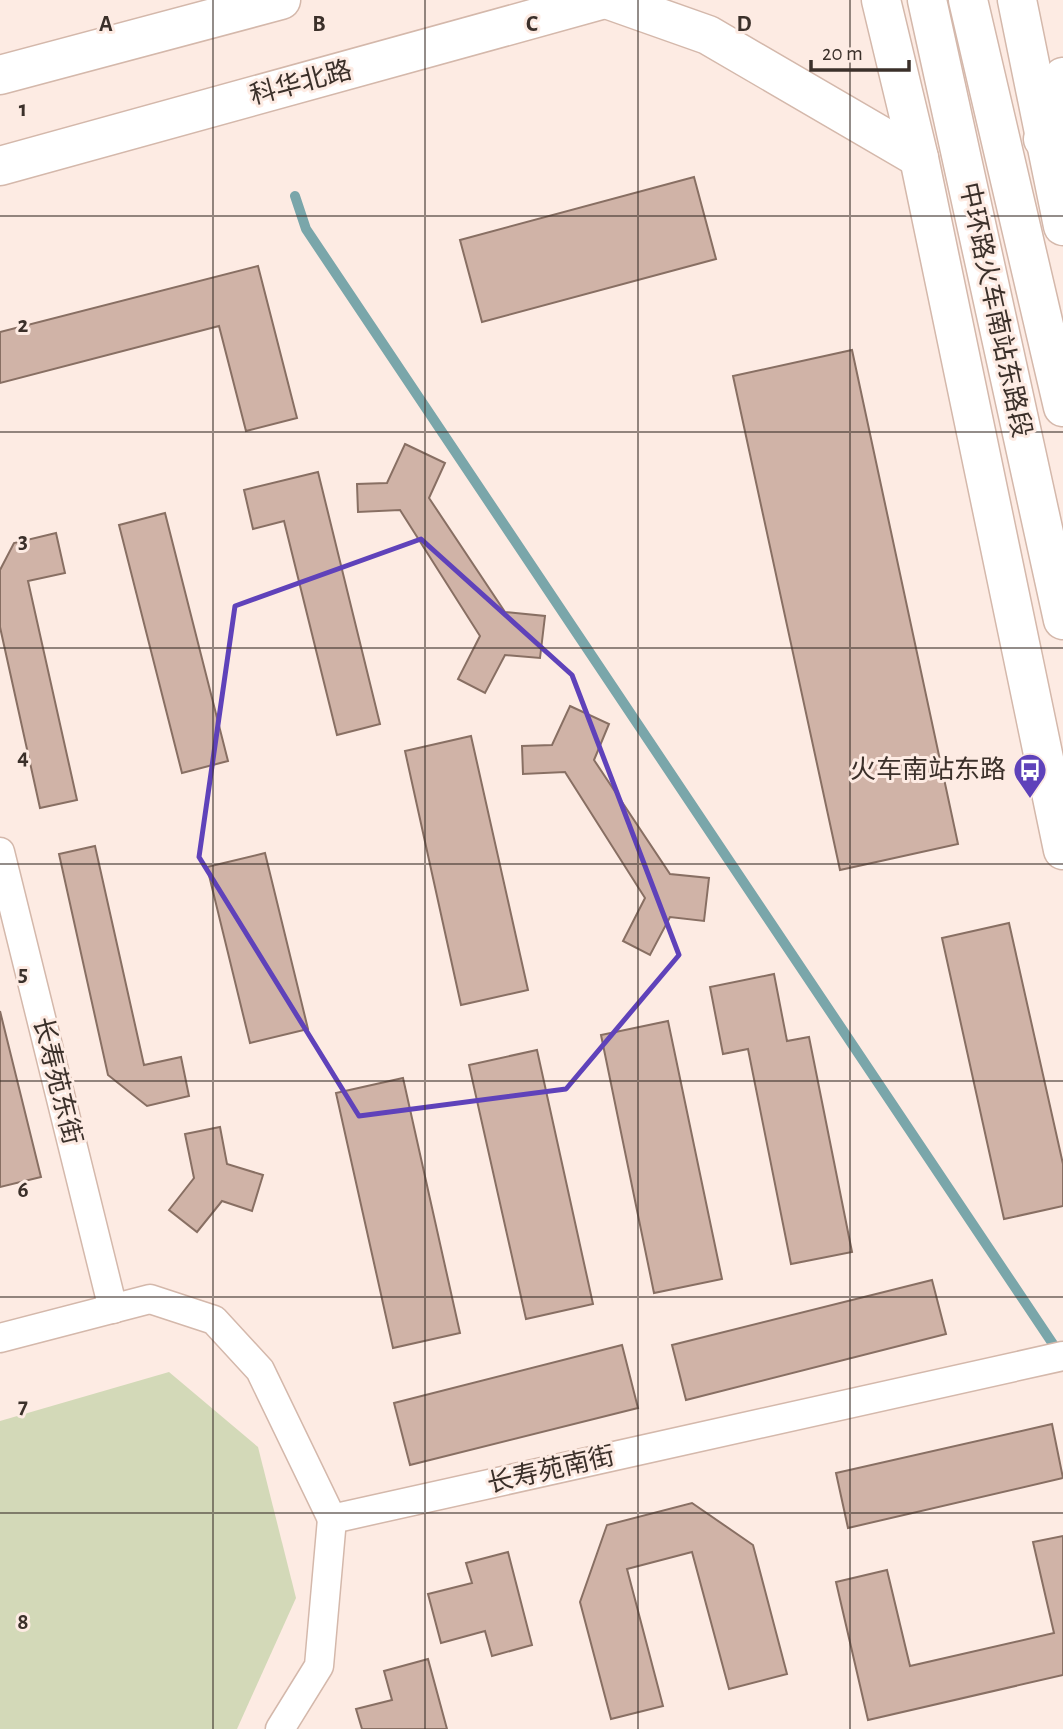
<svg xmlns="http://www.w3.org/2000/svg" width="1063" height="1729" viewBox="0 0 1063 1729" font-family="'Alegreya Sans','Noto Sans SC',sans-serif">
	<rect width="100%" height="100%" fill="#fdebe3"/>
	<!-- green -->
	<polygon fill="#d3d9b8" points="169,1372 258,1447 296,1598 237,1729 0,1729 0,1421"/>
	<g fill="none" stroke-linecap="round" stroke-linejoin="round">
		<!-- stream -->
		<polyline stroke="#7aa6aa" stroke-width="10" points="295,196 306,229 1059,1353"/>
	</g>
	<!-- building -->
	<g fill="#d0b3a7" stroke="#886f63" stroke-width="2">
		<polygon points="694,177 716,259 482,322 460,240"/>
		<polygon points="258,266 297,418 246,431 219,326 0,383 0,332"/>
		<polygon points="852,350 958,844 840,870 733,376"/>
		<polygon points="405,444 445,463 429,498 505,612 545,616 540,658 505,655 485,693 458,679 480,636 400,510 358,512 357,484 387,483"/>
		<polygon points="318,472 380,724 337,735 284,521 253,529 244,490"/>
		<polygon points="165,513 228,761 182,773 119,525"/>
		<polygon points="56,533 65,573 28,581 77,800 40,808 0,627 0,570 14,543"/>
		<polygon points="570,706 609,724 594,760 670,874 709,878 704,921 670,917 650,955 623,941 645,898 565,772 523,774 522,746 552,745"/>
		<polygon points="471,736 528,990 461,1005 405,751"/>
		<polygon points="95,846 144,1065 181,1057 189,1096 147,1106 108,1075 59,854"/>
		<polygon points="265,853 308,1029 250,1043 207,867"/>
		<polygon points="1009,923 1063,1164 1063,1206 1004,1219 942,938"/>
		<polygon points="774,974 787,1041 809,1037 852,1252 791,1264 748,1049 723,1054 710,987"/>
		<polygon points="0,1011 41,1177 0,1187"/>
		<polygon points="668,1021 722,1279 654,1293 601,1035"/>
		<polygon points="537,1050 593,1304 526,1319 469,1065"/>
		<polygon points="403,1078 460,1333 393,1348 336,1093"/>
		<polygon points="220,1127 227,1164 263,1175 252,1211 222,1201 197,1232 169,1210 194,1178 185,1134"/>
		<polygon points="932,1280 946,1334 686,1400 672,1345"/>
		<polygon points="622,1345 638,1408 410,1465 394,1403"/>
		<polygon points="1052,1424 1063,1478 848,1528 836,1473"/>
		<polygon points="692,1503 753,1545 787,1674 729,1689 692,1552 627,1569 663,1706 611,1719 580,1602 607,1525"/>
		<polygon points="1063,1536 1063,1675 868,1720 836,1582 887,1570 910,1666 1054,1633 1033,1542"/>
		<polygon points="508,1552 532,1645 492,1656 485,1631 441,1643 428,1594 472,1583 466,1563"/>
		<polygon points="428,1659 447,1729 362,1729 356,1709 392,1700 384,1671"/>
	</g>
	<g fill="none" stroke-linecap="round" stroke-linejoin="round">
		<defs>
			<g id="minor">
				<polyline points="0,852 113,1309"/>
				<polyline points="0,1338 150,1299 214,1320 260,1370 332,1519 1063,1356"/>
				<polyline points="280,1729 319,1666 332,1519"/>
			</g>
			<g id="secondary">
				<polyline points="881,0 919,158 1063,850"/>
				<polyline points="1017,0 1063,226"/>
			</g>
			<g id="primary">
				<polyline points="609,0 708,35 919,158"/>
				<polyline points="927,0 1063,620"/>
				<polyline points="968,0 1063,407"/>
				<polyline points="0,75 281,0"/>
				<polyline points="1043,139 1063,77"/>
				<polyline points="0,166 601,0"/>
			</g>
		</defs>
		<!-- minor casing -->
		<use href="#minor" stroke="#d4b8ab" stroke-width="31"/>
		<!-- secondary casing -->
		<use href="#secondary" stroke="#d4b8ab" stroke-width="41"/>
		<!-- primary casing -->
		<use href="#primary" stroke="#d4b8ab" stroke-width="41"/>
		<!-- minor -->
		<use href="#minor" stroke="#fff" stroke-width="28"/>
		<!-- secondary -->
		<use href="#secondary" stroke="#fff" stroke-width="38"/>
		<!-- primary -->
		<use href="#primary" stroke="#fff" stroke-width="38"/>
	</g>
	<!-- marked area -->
	<path fill="none" stroke="#5f42ba" stroke-width="5" stroke-linejoin="round" d="M421,539L572,675L679,955L566,1089L359,1116L199,857L235,606Z"/>
	<!-- grid -->
	<path fill="none" stroke="#3b302a" stroke-width="2" stroke-opacity="0.55" d="M213,0V1729M425,0V1729M638,0V1729M850,0V1729M0,216H1063M0,432H1063M0,648H1063M0,864H1063M0,1081H1063M0,1297H1063M0,1513H1063"/>
	<!-- icons -->
	<defs>
		<symbol id="bus-pin" viewBox="-11 -11 22 30"><path d="M0 17L-7.5 6A9.5 9.5 0 1 1 7.5 6Z" fill="#5f42ba" stroke="#fdebe3"/><path d="M-5-6H5V4H4V6H2V4H-2V6H-4V4H-5ZM-3.5-4V0h7V-4ZM-3.5 1.2v1.5H-2V1.2ZM2 1.2v1.5H3.5V1.2Z" fill="#fff"/></symbol>
	</defs>
	<g fill-rule="evenodd">
		<use href="#bus-pin" x="1011" y="751" width="38" height="52"/>
	</g>
	<g text-anchor="middle" dominant-baseline="central" stroke-width="6" stroke-linejoin="round" paint-order="stroke">
		<!-- street labels -->
		<g font-size="26" fill="#3b302a" stroke="#fdebe3">
			<text transform="translate(301 83) rotate(-15)">科华北路</text>
			<text transform="translate(995 310) rotate(78)">中环路火车南站东路段</text>
			<text transform="translate(57 1081) rotate(76)">长寿苑东街</text>
			<text transform="translate(551 1470) rotate(-13)">长寿苑南街</text>
		</g>
		<!-- poi labels -->
		<g font-size="26" fill="#3b302a" stroke="#fdebe3" text-anchor="end">
			<text x="1006" y="770">火车南站东路</text>
		</g>
	</g>
	<g font-size="23" text-anchor="middle" font-weight="bold" fill="#3b302a" stroke="#fdebe3" stroke-width="6" stroke-linejoin="round" paint-order="stroke">
		<text x="106" y="31">A</text>
		<text x="319" y="31">B</text>
		<text x="532" y="31">C</text>
		<text x="744" y="31">D</text>
		<text x="23" y="116">1</text>
		<text x="23" y="332">2</text>
		<text x="23" y="548">3</text>
		<text x="23" y="764">4</text>
		<text x="23" y="981">5</text>
		<text x="23" y="1197">6</text>
		<text x="23" y="1413">7</text>
		<text x="23" y="1629">8</text>
	</g>
	<!-- scale -->
	<path d="M811 60v10h98v-10" fill="none" stroke="#3b302a" stroke-width="3.5"/>
	<text x="822" y="60" font-size="21" fill="#3b302a" stroke="#fdebe3" stroke-width="5" paint-order="stroke">20 m</text>
</svg>
